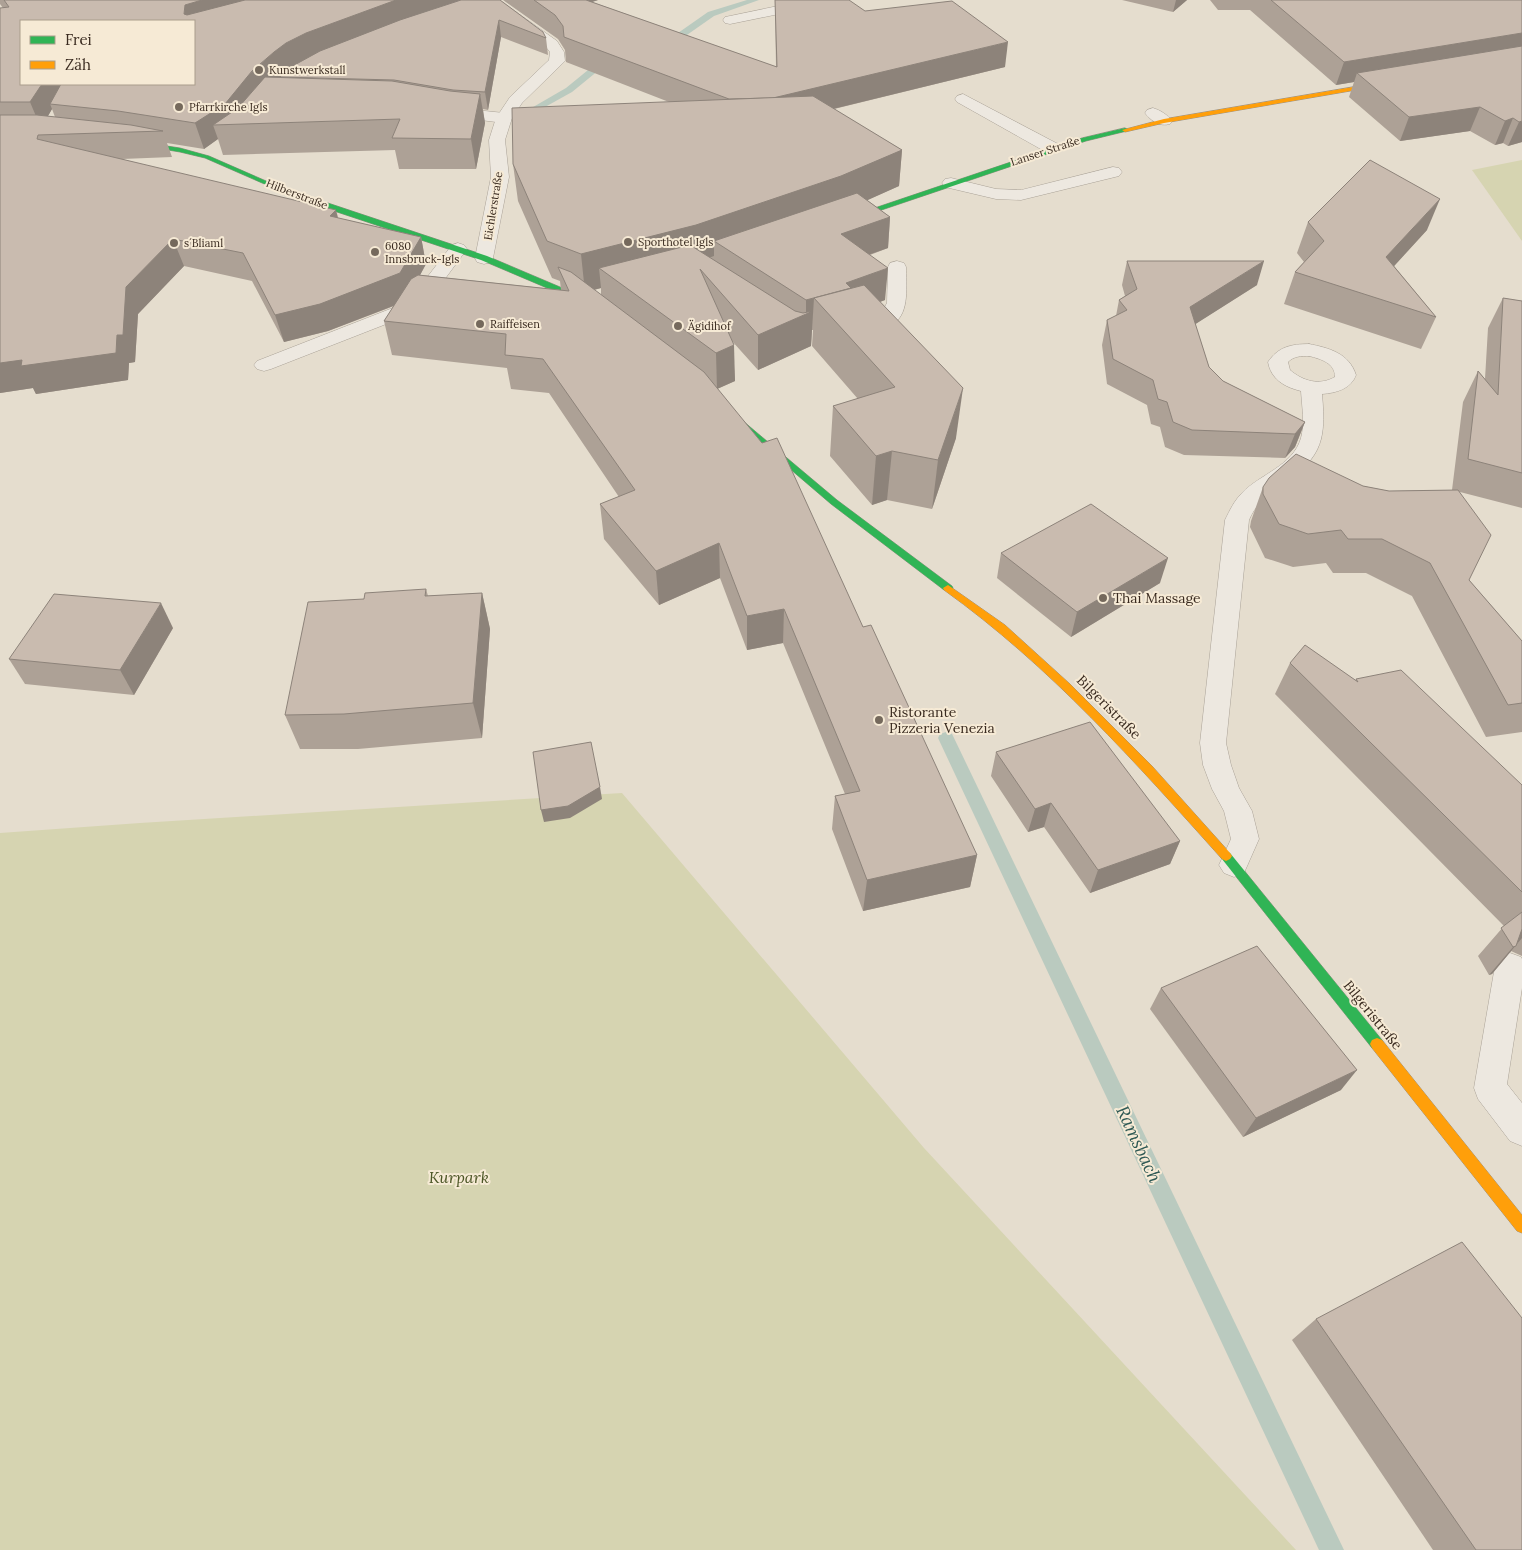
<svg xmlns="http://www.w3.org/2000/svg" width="1522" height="1550" viewBox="0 0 1522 1550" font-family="Lora,serif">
	<rect width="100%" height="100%" fill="#e5ddce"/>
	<!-- green -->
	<g fill="#d6d4b1">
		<polygon points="1522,160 1522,241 1472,170"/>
		<polygon points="622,793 924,1148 1296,1550 0,1550 0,833 140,823"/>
	</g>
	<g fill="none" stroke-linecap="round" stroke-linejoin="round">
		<!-- stream -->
		<g fill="#bacabf" fill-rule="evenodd">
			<polygon points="747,0 759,0 714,16 684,37 662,46 658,43 678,33 708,12"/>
			<polygon points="609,58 612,59 612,63 599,70 572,92 536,112 533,113 528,110 566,88 593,66"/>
			<polygon points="946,732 952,734 954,738 1344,1550 1319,1550 938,738 940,734"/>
		</g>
		<defs>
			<g id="lane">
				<polygon points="963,94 1058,144 1060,148 1058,152 1046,152 957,102 955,99 957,96"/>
				<polygon points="447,107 504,113 510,115 512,118 510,121 504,123 441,115 439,112 441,109"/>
				<path d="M1153,108C1160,110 1168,115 1172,121L1170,124C1160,127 1151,121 1145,113L1147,110Z"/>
				<polygon points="1113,167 1119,168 1122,172 1119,176 1021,200 996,199 945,187 942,183 945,179 951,178 996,189 1021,190"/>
				<polygon points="458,243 464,245 467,249 422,310 271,369 264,371 257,369 254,365 257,361 408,302 452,245"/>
				<path d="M897,261L904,263L906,267C906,283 910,313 894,323C891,326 883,326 879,328C870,330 862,334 852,331L849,327L852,323L880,315L887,303L888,267L890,263Z"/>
				<path d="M1309,344C1329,348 1349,353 1356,375C1351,389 1336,393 1322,394C1327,446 1319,459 1277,489C1264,497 1255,506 1249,520L1226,743L1231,765L1239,788L1252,811L1259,839L1244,873L1234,877L1224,873L1219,865L1231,839L1224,811L1212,789L1203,765L1200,743L1225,520C1230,510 1234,501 1242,493C1260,474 1293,466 1301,438C1305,423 1302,407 1301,391C1284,387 1271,379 1268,362C1278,347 1291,344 1309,344ZM1309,356C1321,359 1335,363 1335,377C1319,386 1303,381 1290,370L1288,362C1294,356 1301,356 1309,356Z"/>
				<polygon points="1510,953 1521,957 1522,959 1522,988 1507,1084 1522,1103 1522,1146 1510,1141 1478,1099 1474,1088 1495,966 1499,957"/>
			</g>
			<g id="street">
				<polygon points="483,0 499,0 557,41 564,52 565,61 522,103 512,118 505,140 509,177 493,258 491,262 484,264 477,262 475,258 491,177 489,140 496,118 510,97 549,60 550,52 546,47"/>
				<polygon points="807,0 835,0 828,4 730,24 725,23 723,20 725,17 730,16"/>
			</g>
			<g id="fast">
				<polygon points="1125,128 1127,129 1127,131 1086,141 846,222 839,220 1082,138"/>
				<polygon points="134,141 180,148 209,156 273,184 325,202 487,256 586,298 597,307 590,309 580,302 481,260 319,206 269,186 205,158 180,152 132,144 131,143"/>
				<polygon points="724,405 837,500 952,586 953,588 952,590 944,590 831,504 721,410 721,406"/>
				<polygon points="1226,851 1230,853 1382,1040 1384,1044 1382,1048 1377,1050 1372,1048 1222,859 1220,856 1222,853"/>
			</g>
			<g id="slow">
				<polygon points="1389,81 1392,83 1391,84 1164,123 1125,132 1122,130 1164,119"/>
				<path d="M948,585L1005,625L1070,684L1152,766L1230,853L1232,856L1230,859L1226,861L1222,859C1136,763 1050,666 944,590L943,588Z"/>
				<polygon points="1377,1038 1382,1040 1522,1215 1522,1233 1517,1231 1372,1048 1370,1044 1372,1040"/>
			</g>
		</defs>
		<!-- lane casing -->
		<use href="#lane" stroke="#aaa297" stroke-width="1"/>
		<!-- street casing -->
		<use href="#street" stroke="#aaa297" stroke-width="1"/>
		<!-- fast casing -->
		<use href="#fast" stroke="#9a9287" stroke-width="1"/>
		<!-- slow casing -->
		<use href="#slow" stroke="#9a9287" stroke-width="1"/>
		<!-- lane -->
		<use href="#lane" fill="#ede8e0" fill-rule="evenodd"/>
		<!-- street -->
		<use href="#street" fill="#ede8e0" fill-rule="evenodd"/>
		<!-- fast -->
		<use href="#fast" fill="#30b455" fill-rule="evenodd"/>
		<!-- slow -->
		<use href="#slow" fill="#ff9f0a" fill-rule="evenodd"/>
	</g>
	<!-- wall -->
	<g fill="#ada196" fill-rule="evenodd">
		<path d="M0,0H500L546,38L548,55L501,37L488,110L483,109L485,123L476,169H399L395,150L223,155L218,139L204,149L167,143L172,157L122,159L338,218L421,237L426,264L420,275L561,290L560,281L552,278L518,201L513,164L669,102L566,62L565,50L558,39L503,0H598L592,2L776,67L775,0L865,11L1005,67L834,109L902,150L899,186L867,200L890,217L888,248L870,255L885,300L880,302L956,438L932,509L887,500L872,505L830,456L833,406L858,399L812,346L813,330H812L811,346L758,370L732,341L735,381L717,389L863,627L977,855L970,887L863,911L832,829L835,796L845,794L783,643L747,650L720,578L659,605L604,539L600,504L619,497L549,393L511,389L507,368L392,355L384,321L394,306L328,331L284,342L252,281L184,266L138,314L135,362L129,363L128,380L36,394L33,388L0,393V8H3L0,4ZM21,21L194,84H21ZM52,109L55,117L48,116ZM601,288V295L594,290Z"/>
		<polygon points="1122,0 1187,0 1173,12"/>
		<polygon points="1210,0 1522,0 1522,142 1508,146 1503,143 1495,145 1470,131 1400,141 1349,97 1354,82 1336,85 1250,10 1218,10"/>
		<polygon points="1308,222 1427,230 1394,266 1436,317 1421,349 1284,304 1295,272 1304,262 1297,253"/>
		<polygon points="1127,261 1257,285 1195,324 1209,367 1223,381 1305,422 1295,447 1285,458 1184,455 1165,447 1160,427 1151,424 1147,405 1107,384 1102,345 1107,320 1116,316 1119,300 1125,296 1122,285"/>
		<polygon points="1503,298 1522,301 1522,508 1460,492 1469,580 1522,641 1522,732 1486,737 1412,596 1366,573 1333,573 1326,563 1293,567 1265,558 1250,527 1251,521 1263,487 1363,486 1389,491 1452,490 1463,402 1478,371 1485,379 1488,328"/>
		<polygon points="1001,553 1160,583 1071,637 997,578"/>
		<polygon points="426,589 428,596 482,593 490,629 482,738 358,749 300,749 285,715 364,599"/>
		<polygon points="173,628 134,695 25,684 9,659"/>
		<polygon points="1290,663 1356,680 1356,679 1522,785 1522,956 1511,951 1492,974 1489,975 1478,956 1504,926 1275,694"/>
		<polygon points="996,752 1180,841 1170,864 1090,893 1044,827 1028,832 991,776"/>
		<polygon points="1161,988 1341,1090 1243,1137 1150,1009"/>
		<polygon points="1316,1319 1522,1550 1433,1550 1292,1340"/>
	</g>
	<!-- shaded-wall -->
	<g fill="#8d837a">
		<polygon points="202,0 296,0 194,29 184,14 185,5"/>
		<polygon points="396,0 473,0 260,97 213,125 218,139 204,149 195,123 274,52 286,43 306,33"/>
		<polygon points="557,0 598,0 558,13"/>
		<polygon points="1176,0 1187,0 1173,12"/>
		<polygon points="499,20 501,37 488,110 485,92"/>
		<polygon points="1522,33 1522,55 1357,73 1354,82 1336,85 1344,62"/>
		<polygon points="1008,42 1005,67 743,131 743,105"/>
		<polygon points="42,84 67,84 50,104 52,109 41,128 30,102"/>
		<polygon points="480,94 485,123 476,169 471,139"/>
		<polygon points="1480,107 1470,131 1400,141 1409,117"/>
		<polygon points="1513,118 1503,143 1495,145 1505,121"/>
		<polygon points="1522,121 1522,142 1508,146 1519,122"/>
		<polygon points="902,150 899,186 839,213 714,241 714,256 697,262 599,268 601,288 585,292 581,254"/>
		<polygon points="1440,199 1427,230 1374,288 1386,257"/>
		<polygon points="336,210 343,237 330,216"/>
		<polygon points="890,217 888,248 839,265 841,234"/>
		<polygon points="421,237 426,264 406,301 328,331 284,342 275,315"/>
		<polygon points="173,239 184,266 138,314 135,362 129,363 128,380 36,394 33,388 0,393 0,363 117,335 126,287"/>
		<polygon points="1264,261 1257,285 1183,332 1190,307"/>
		<polygon points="888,268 885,300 849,313 846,283"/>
		<polygon points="814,298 811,346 758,370 758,335 806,314 806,300"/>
		<polygon points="734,345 735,381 717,389 716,353"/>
		<polygon points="963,388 956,438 932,509 938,460"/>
		<polygon points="1305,422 1295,447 1285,458 1295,434"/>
		<polygon points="892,451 887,500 872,505 876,456"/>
		<polygon points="719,543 720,578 659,605 656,571"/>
		<polygon points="1168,558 1160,583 1071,637 1077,612"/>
		<polygon points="482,593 490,629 482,738 473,703"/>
		<polygon points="161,603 173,628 134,695 120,670"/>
		<polygon points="784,609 783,643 747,650 747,616"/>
		<polygon points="600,787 602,799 570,818 544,822 541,810"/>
		<polygon points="1051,803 1044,827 1028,832 1035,809"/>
		<polygon points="1180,841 1170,864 1090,893 1098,870"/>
		<polygon points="977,855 970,887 863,911 867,880"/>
		<polygon points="1522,928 1522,938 1492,974 1489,975 1513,947"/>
		<polygon points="1357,1070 1341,1090 1243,1137 1256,1118"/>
	</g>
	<!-- building -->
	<g fill="#c9bbaf" stroke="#8d837a">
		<polygon points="4,0 202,0 185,5 184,14 187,15 245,0 396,0 306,33 286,43 274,52 252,71 225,104 195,123 118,111 50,104 61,84 194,84 194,21 21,21 21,84 42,84 30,102 0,102 0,8 9,7"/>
		<polygon points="461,0 500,0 543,32 546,38 499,20 485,92 453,90 394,80 280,77 289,68 320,51 400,20"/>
		<polygon points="534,0 586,0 777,67 775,0 849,0 865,11 952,1 1008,42 773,98 729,99 564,37 563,26 555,15"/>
		<polygon points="1271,0 1522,0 1522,33 1344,62"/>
		<polygon points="1522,46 1522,121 1519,122 1513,118 1505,121 1480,107 1409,117 1357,73"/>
		<polygon points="265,77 392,81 450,91 480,94 471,139 392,138 400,119 213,125 238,108"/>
		<polygon points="813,96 902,150 841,176 696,225 581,254 547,241 513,164 512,108"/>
		<polygon points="0,115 37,115 131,125 163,131 38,135 37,139 336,210 330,216 421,237 400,273 320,304 275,315 243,253 173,239 126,287 123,335 117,335 116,353 21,366 22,360 0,363"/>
		<polygon points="1370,160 1440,199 1386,257 1436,317 1295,272 1324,241 1308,222"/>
		<polygon points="857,193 890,217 841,234 888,268 846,283 851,288 806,300 714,241"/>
		<polygon points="690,245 795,311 803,313 813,311 758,335 700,269 734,345 716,353 599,268"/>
		<polygon points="1127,261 1264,261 1190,307 1209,367 1223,381 1305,422 1295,434 1192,430 1173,422 1167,402 1158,399 1153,380 1113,359 1107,320 1127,310 1119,300 1137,289"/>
		<polygon points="558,267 571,272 704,372 762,443 777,438 863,627 871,625 977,855 867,880 835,796 860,791 784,609 747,616 719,543 656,571 600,504 635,490 543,359 505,355 506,334 384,321 411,279 418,275 569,291"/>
		<polygon points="864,285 963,388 938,460 892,451 876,456 833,406 895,387 814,298"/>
		<polygon points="1503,298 1522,301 1522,473 1468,459 1478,371 1498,395"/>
		<polygon points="1296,454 1363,486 1389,491 1458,490 1491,535 1469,580 1522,641 1522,703 1508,705 1430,563 1382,539 1348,539 1341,530 1308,534 1279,524 1263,494 1263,487 1269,478"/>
		<polygon points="1091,504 1168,558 1077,612 1001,553"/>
		<polygon points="426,589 425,596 482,593 473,703 344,714 285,715 308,602 364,599 365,593"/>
		<polygon points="54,594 161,603 120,670 9,659"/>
		<polygon points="1305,645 1358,682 1356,679 1401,670 1522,785 1522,892 1290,663"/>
		<polygon points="1090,722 1180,841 1098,870 1051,803 1035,809 996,752"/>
		<polygon points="591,742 600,787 568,806 541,810 533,752"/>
		<polygon points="1522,912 1522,929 1516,946 1513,947 1501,928"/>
		<polygon points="1257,946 1357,1070 1256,1118 1161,988"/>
		<polygon points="1462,1242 1522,1318 1522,1550 1476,1550 1316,1319"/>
	</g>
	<!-- markers -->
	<g fill="#75695c" stroke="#f6ead5" stroke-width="2">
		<circle cx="259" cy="70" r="5"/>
		<circle cx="179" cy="107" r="5"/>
		<circle cx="628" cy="242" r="5"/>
		<circle cx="174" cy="243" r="5"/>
		<circle cx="375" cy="252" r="5"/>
		<circle cx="480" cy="324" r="5"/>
		<circle cx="678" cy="326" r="5"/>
		<circle cx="1103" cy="598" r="5"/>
		<circle cx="879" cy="720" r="5"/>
	</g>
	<g text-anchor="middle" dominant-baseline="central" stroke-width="4" stroke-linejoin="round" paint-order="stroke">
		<!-- far-poi labels -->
		<g font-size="11" fill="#392a1f" stroke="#f6ead5" text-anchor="start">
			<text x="269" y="70">Kunstwerkstall</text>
			<text x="189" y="107">Pfarrkirche Igls</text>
			<text x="638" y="242">Sporthotel Igls</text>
			<text x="184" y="243">s´Bliaml</text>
			<text x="385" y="246">6080<tspan x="385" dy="13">Innsbruck-Igls</tspan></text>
			<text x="490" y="324">Raiffeisen</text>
			<text x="688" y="326">Ägidihof</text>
		</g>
		<!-- far-street labels -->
		<g font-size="11" fill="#392a1f" stroke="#f6ead5">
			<text transform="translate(1045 151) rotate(-18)">Lanser Straße</text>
			<text transform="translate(297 194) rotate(21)">Hilberstraße</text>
			<text transform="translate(493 206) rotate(-81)">Eichlerstraße</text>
		</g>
		<!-- poi labels -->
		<g font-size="14" fill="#392a1f" stroke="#f6ead5" text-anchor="start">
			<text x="1113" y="598">Thai Massage</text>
			<text x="889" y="712">Ristorante<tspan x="889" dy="16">Pizzeria Venezia</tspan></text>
		</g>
		<!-- street labels -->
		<g font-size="14" fill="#392a1f" stroke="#f6ead5">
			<text transform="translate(1109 707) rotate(45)">Bilgeristraße</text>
			<text transform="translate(1373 1015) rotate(51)">Bilgeristraße</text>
		</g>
		<!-- near-park labels -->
		<g font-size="16" font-style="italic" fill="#4c5626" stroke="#f6ead5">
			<text x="459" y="1177">Kurpark</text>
		</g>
		<!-- near-water labels -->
		<g font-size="18" font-style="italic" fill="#2e5954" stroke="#f6ead5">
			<text transform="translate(1139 1144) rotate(65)">Ramsbach</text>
		</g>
	</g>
	<!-- legend -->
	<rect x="20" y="20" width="175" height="65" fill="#f6ead5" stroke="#aa9d8c"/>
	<rect x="30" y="36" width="25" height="8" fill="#30b455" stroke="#aa9d8c"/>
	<text x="65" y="45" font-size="15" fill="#392a1f">Frei</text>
	<rect x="30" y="61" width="25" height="8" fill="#ff9f0a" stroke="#aa9d8c"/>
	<text x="65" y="70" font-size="15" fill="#392a1f">Zäh</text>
</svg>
